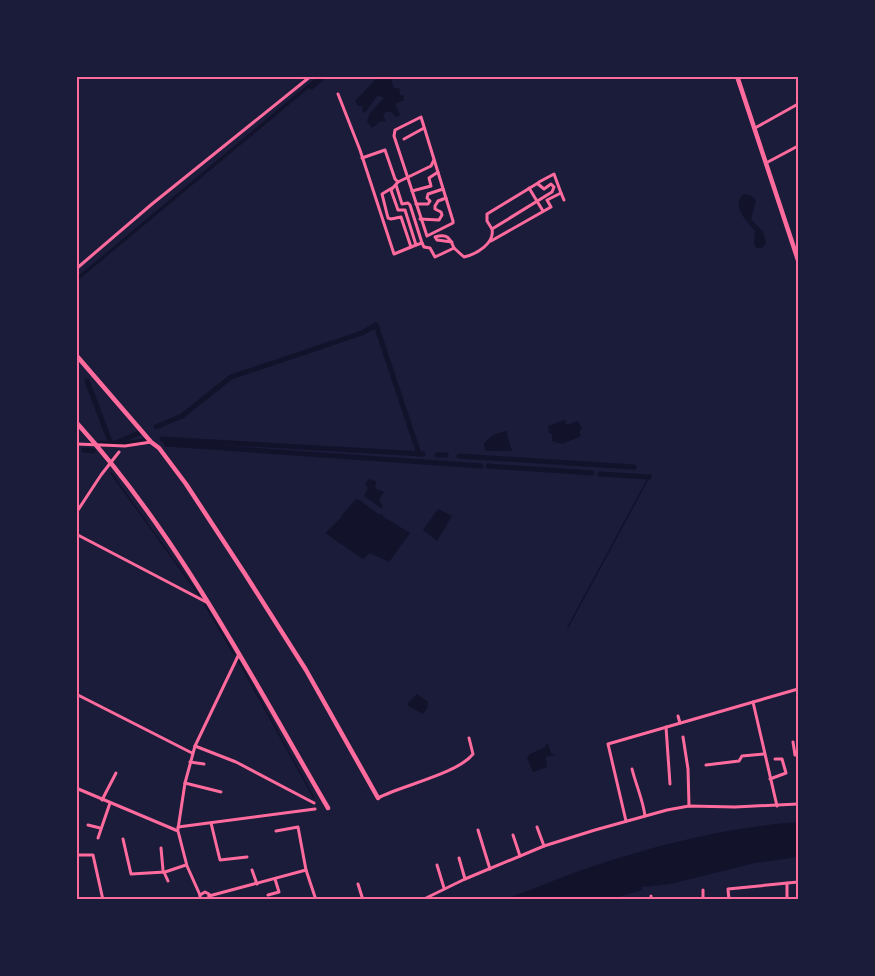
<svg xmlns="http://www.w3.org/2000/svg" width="875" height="976" viewBox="0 0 875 976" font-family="'Fira Sans Condensed',sans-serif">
	<rect width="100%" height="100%" fill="#1b1b3a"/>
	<!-- water -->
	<g fill="#12122b">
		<polygon points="317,77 326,77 326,78 312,90 309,88 77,281 77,277"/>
		<polygon points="378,77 391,77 393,87 397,89 399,88 400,95 405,96 403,97 404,100 395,104 400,115 395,117 392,112 386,112 383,114 386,122 381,121 372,128 367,121 370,113 384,98 378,95 365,113 362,111 362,106 358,106 355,101"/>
		<path d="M744,194L752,196L756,200L751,219L763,232L766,241C765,246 762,249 756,248L754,244L755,231C747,222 730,205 744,194Z"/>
		<polygon points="565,420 567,425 578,421 582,428 579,432 581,436 562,444 552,441 552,434 549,433 548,426"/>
		<polygon points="506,431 512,451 485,451 484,443 493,435"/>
		<polygon points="369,479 378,482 376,482 375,488 384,492 379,500 383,506 381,508 364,496 368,488 365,484"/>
		<polygon points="356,499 358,499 378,514 382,514 384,517 410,533 389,562 370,553 363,559 325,533 342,517 341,516"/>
		<polygon points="438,509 452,516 437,541 423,530"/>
		<polygon points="417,694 428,702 427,709 423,714 408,706 408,703"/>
		<polygon points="546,744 548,744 551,753 555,755 546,757 547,767 533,772 527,758 530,754 545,747"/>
		<path d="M798,822V857L755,863L670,884L642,887V890L612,899H505C537,888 568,874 600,864C663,843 732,827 798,822Z"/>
	</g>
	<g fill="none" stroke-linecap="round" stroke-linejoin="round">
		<!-- stream -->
		<g stroke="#12122b" stroke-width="1.5">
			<polyline points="111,473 199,595"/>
			<polyline points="205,605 234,654"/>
			<polyline points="568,627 650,475"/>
			<polyline points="238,660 314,798"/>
		</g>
		<!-- canal -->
		<g stroke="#12122b" stroke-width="5">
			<polyline points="87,381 111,444"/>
			<polyline points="156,427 182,416 231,377 362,333 376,325 419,454"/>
			<polyline points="162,439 423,454"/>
			<polyline points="118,442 139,433"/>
			<polyline points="101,443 112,444 118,442 122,444 145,441"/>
			<polyline points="166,444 481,466"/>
			<polyline points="84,450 93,451"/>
			<polyline points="437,455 446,455"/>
			<polyline points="459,456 634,467"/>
			<polyline points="488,466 592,473"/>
			<polyline points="600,474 649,477"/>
		</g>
		<!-- minor -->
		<g stroke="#ff6b9d" stroke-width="3">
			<polyline points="338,94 360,150 394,254 416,245 405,210 398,210 391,190 398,182"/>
			<polygon points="421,117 453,221 453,223 427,236 394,136 395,130"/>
			<polyline points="755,128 798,104"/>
			<polyline points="404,139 424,128"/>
			<polyline points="362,158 385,150 395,179 398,182 431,166 434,160"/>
			<polyline points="766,163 798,146"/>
			<polyline points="396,185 402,204 408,203 410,205 422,243 416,245"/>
			<polyline points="392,188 382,194 388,218 391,219 401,217 411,247"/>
			<polyline points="529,188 543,211"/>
			<polyline points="412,191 431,186 429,178 438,172"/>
			<polyline points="561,193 564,200"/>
			<polyline points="416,204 428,204 430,201 427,198 428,194 443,189"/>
			<polyline points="420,219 439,220 442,215 441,212 435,209 435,206 438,201 446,198"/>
			<polyline points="492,229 487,221 487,214 538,183"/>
			<path d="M452,242L437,240L435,237C447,233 450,238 454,248"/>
			<path d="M422,243L424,247L430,248L435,257L454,248L464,257C477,254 495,243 492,229L552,192L554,187L551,184L544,189L538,184L539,182L554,174L561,193L547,200L551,207L491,241"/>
			<polyline points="76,269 152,204 311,76"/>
			<polyline points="77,444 125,446 151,442"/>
			<polyline points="76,513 101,475 119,452"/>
			<polyline points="76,534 208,603"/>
			<polyline points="239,654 195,746 236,762 314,803"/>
			<polyline points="76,694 192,753"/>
			<polyline points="753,702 777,806"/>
			<polyline points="678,716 680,723"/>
			<polyline points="666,727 670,784"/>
			<polyline points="683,737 688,769 689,806"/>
			<polyline points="793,742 795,755 798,755"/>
			<polyline points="190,762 204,764"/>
			<polyline points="706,765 739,761 742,756 764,754"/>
			<path d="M632,769C636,785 643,800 645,816"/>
			<polyline points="770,779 786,773 782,759 775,759"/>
			<polyline points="185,783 221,792"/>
			<polyline points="76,788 178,831 187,866 200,895"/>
			<path d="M378,798C403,785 457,774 473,754L469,738"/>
			<polyline points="102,800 116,773"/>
			<polyline points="626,821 608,744 798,689"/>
			<polyline points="211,823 220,860 247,857"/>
			<polyline points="88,825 100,828"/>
			<polyline points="178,827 315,809"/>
			<polyline points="537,827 544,846"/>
			<polyline points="178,829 185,783 195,746"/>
			<polyline points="478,830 490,869"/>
			<polyline points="276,831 298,827 306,870"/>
			<polyline points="513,835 520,856"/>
			<polyline points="98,838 110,803"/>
			<polyline points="123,839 131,874 165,872 186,865"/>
			<polyline points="161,848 163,870 168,881"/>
			<polyline points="78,855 93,855 103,900"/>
			<polyline points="459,858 465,879"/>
			<polyline points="437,865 444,888"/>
			<polyline points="252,870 257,884"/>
			<polyline points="358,884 363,900"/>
			<polyline points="703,890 703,900"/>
			<polyline points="268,895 279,892 275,879"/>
			<polyline points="209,896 306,870 316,900"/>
			<polyline points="651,896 651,900"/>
			<polyline points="200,900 200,895 205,892 209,894 209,900"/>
			<polyline points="729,900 728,889 798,882"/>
			<polyline points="787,900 787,883"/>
		</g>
		<!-- tertiary -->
		<polyline stroke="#ff6b9d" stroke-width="3" points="422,900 465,879 544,846 595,830 667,810 689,806 735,807 798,804"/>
		<!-- primary -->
		<g stroke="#ff6b9d" stroke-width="4.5">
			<polyline points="737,76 798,260"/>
			<polyline points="76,355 151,442 159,448 186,484 245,574 306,670 378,798"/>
			<path d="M76,422C179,536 251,676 328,808"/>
		</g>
	</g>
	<!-- border -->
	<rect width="875" height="976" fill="none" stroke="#1b1b3a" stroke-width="156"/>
	<rect x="78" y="78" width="719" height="820" fill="none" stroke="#ff6b9d" stroke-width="2"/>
</svg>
